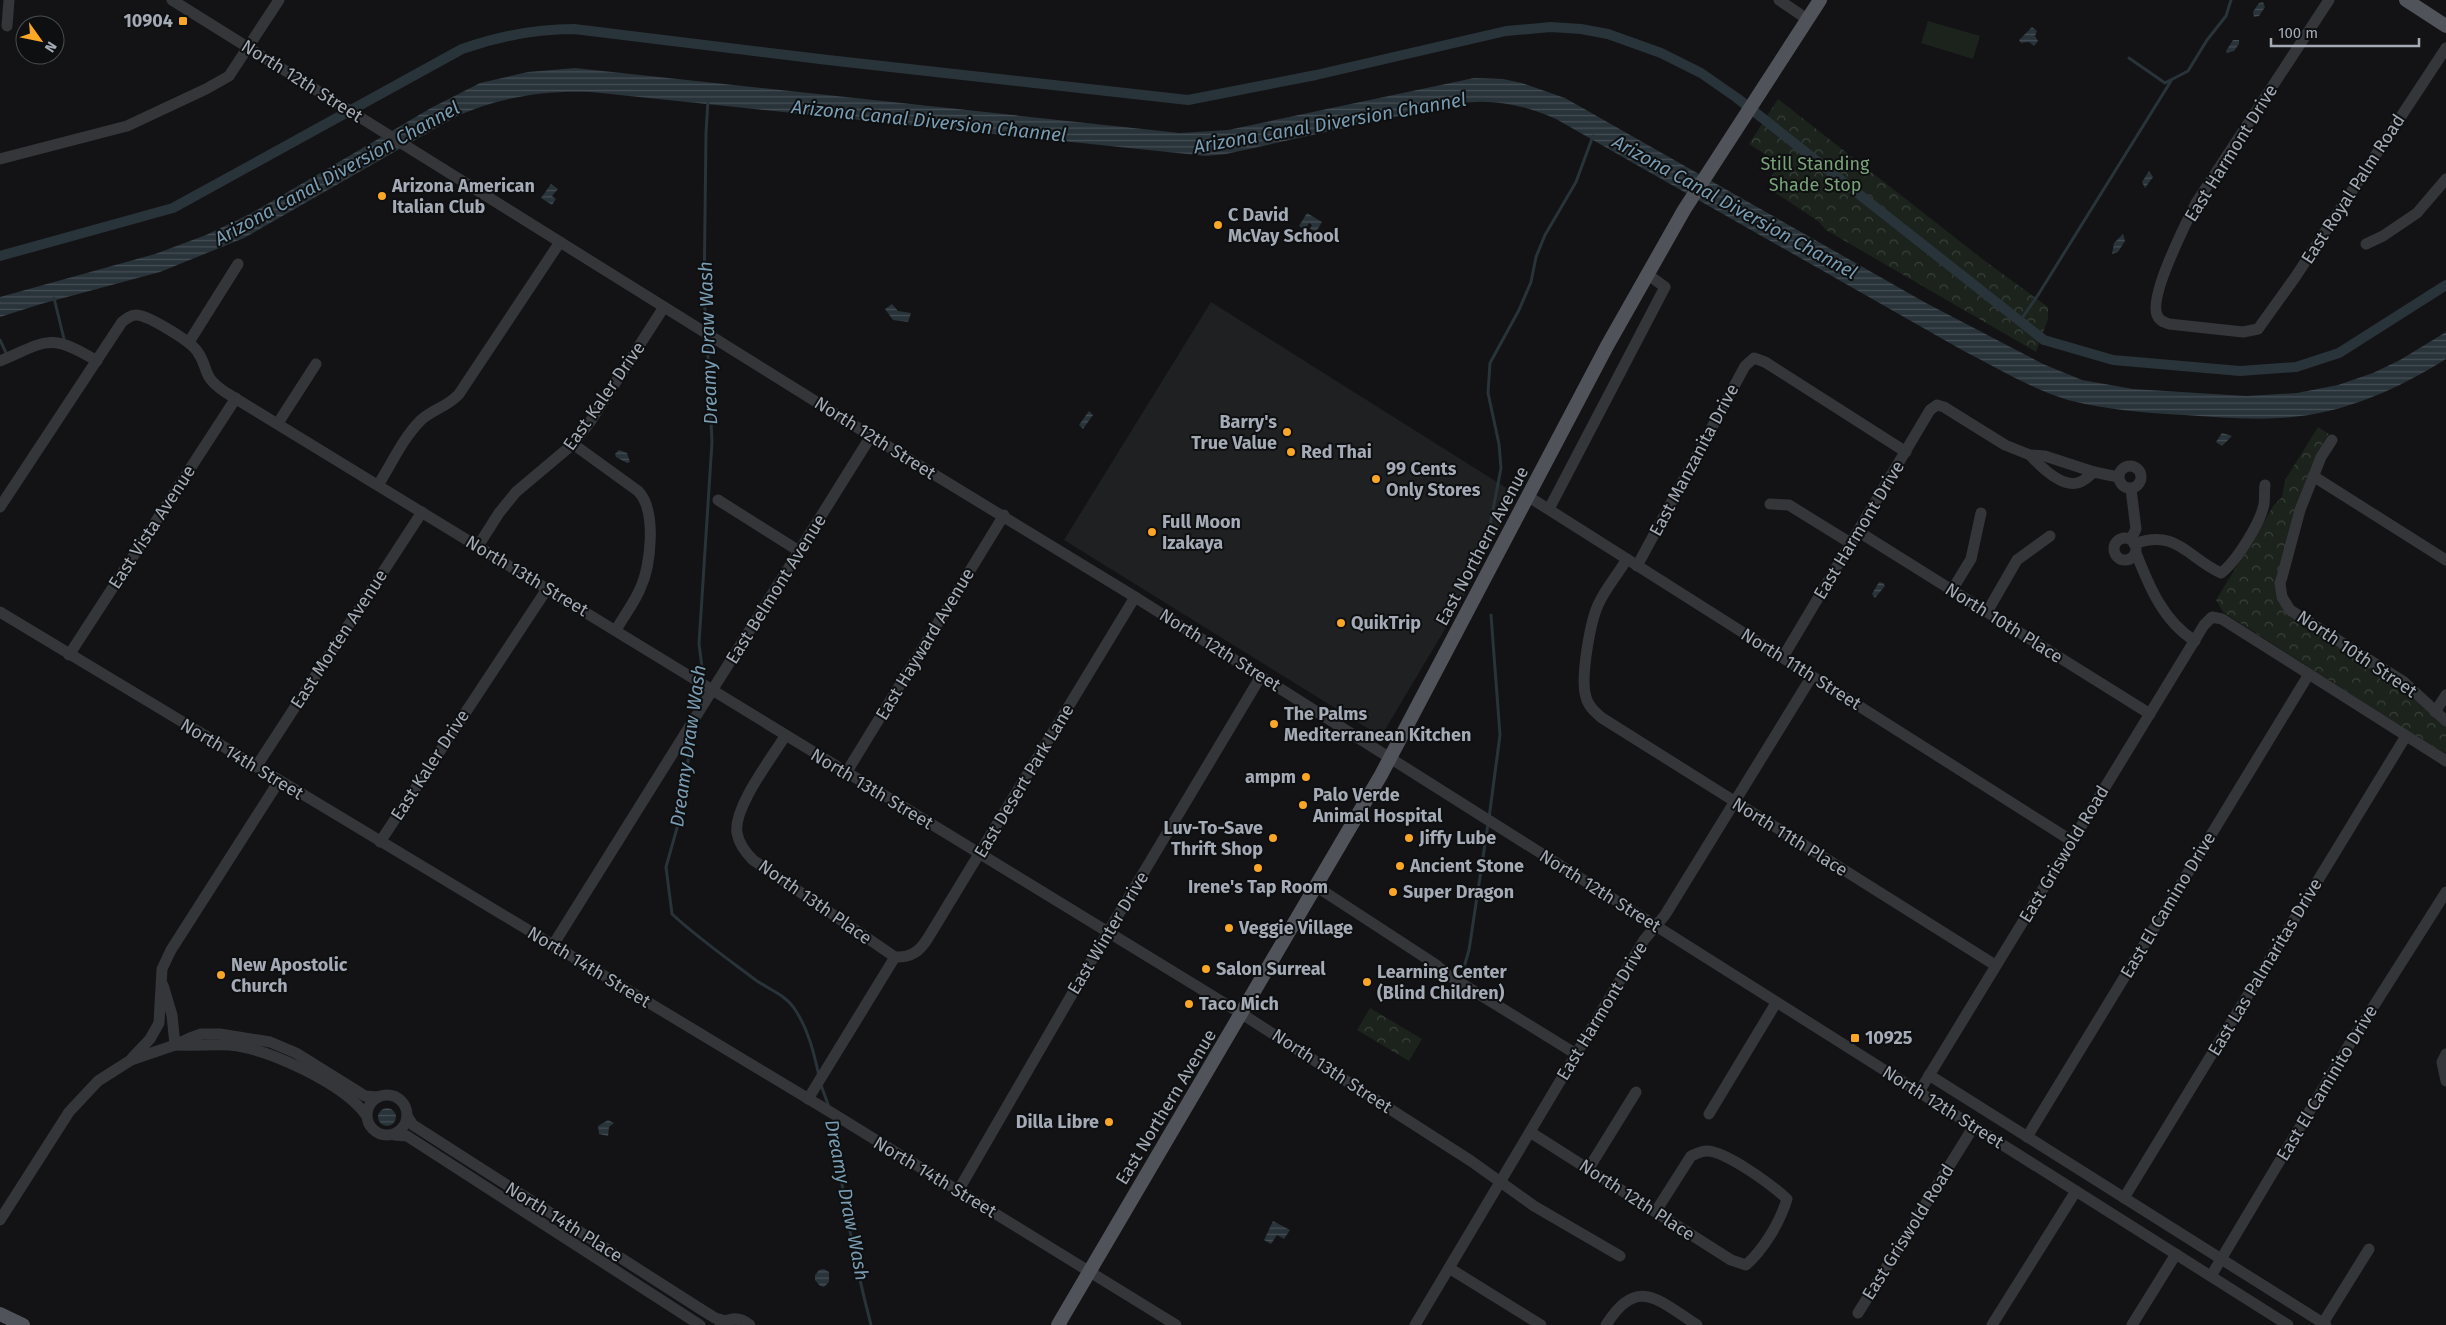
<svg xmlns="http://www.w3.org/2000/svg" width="2446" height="1325" viewBox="0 0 2446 1325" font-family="'Fira Sans',sans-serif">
	<defs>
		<pattern id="forest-crowns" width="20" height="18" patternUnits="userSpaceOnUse" patternTransform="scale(1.25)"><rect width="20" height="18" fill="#1b231c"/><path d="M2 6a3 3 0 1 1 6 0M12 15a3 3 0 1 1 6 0" fill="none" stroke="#39403b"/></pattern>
		<pattern id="water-rules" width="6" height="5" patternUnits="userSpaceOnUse" patternTransform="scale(1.25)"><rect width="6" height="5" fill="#29333a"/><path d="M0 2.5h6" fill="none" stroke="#454e54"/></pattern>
	</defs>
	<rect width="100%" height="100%" fill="#131315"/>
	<!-- built -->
	<polygon fill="#1f2022" points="1211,302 1516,494 1461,602 1383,733 1372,731 1064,540"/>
	<!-- forest -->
	<g fill="url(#forest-crowns)">
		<polygon points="1778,99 1985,261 2048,307 2048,319 2036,352 1826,230 1818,221 1771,190 1772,176 1779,163 1749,144"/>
		<path d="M2318,427L2329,434C2296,484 2289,542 2278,598L2401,685L2446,724V755L2223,612L2216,600L2274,505L2282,497L2285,480Z"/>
		<polygon points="1370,1008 1422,1039 1409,1061 1357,1030"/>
	</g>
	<!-- pitch -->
	<polygon fill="#1b231c" points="1928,21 1980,36 1973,59 1921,43"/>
	<!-- water -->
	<g fill="url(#water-rules)">
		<polygon points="2263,2 2265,7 2259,16 2254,17 2253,12 2259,3"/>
		<polygon points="2032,27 2037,31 2035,36 2038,41 2034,46 2029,42 2021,43 2019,40"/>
		<polygon points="2233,40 2239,40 2239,44 2234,51 2227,53 2226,51"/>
		<path d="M575,68L1180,133L1228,130L1474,78L1503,79L1522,83L1565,98L1926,303L2043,364L2082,380L2133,389L2246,396L2297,393L2338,385L2373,373L2400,360L2446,332V359C2395,391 2340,415 2280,418C2248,420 2216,417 2185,415C2145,413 2107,410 2068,400C2031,389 1996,367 1962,350L1556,119C1521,104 1492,98 1454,104L1226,154L1206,156L591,92C545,90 500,97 457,116L244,238L160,272L41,304L0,317V297L155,254L206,235L250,214L431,108L480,83L528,72Z"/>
		<polygon points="2149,171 2153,177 2145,188 2142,182"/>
		<polygon points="551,184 558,189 552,196 556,199 552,205 541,198"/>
		<polygon points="1307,213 1322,222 1316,232 1310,229 1312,225 1309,223 1305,230 1299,226"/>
		<polygon points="2123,234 2125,241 2118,252 2112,254 2114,243"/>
		<polygon points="892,304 898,311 911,313 908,322 893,320 885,309"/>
		<polygon points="1089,411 1093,415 1083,429 1079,425"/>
		<polygon points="2222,433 2232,436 2222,446 2216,442"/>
		<polygon points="619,450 627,453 630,462 627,463 616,457 615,454"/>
		<polygon points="1879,582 1883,583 1885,586 1875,598 1872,594"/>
		<circle cx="387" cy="1117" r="9"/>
		<polygon points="608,1120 614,1123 609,1127 608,1136 599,1134 598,1126"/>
		<polygon points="1273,1221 1290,1230 1284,1239 1277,1235 1271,1244 1264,1240"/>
		<polygon points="824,1269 829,1272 829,1282 824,1287 820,1286 815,1280 815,1275 819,1270"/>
	</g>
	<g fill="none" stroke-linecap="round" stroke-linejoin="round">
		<!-- stream -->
		<g stroke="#29333a" stroke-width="3">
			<polyline points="2129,58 2165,83 2188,71 2207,40 2226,16 2231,0"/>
			<polyline points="54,298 65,343"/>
			<polyline points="2020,321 2038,295 2171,81"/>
			<polyline points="707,331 704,299 706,133 708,100"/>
			<polyline points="0,340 7,355"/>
			<polyline points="1487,541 1501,468 1499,444 1488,393 1490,363 1519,310 1531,282 1536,257 1545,235 1576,182 1593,136"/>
			<polyline points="700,680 702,667 699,644 712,442 707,337"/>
			<polyline points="697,707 699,686"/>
			<path d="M693,728L679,821L666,867L672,914C699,939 728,959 757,981C769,989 785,995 794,1008C808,1028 814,1053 819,1076"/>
			<polyline points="1489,818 1500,735 1491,615"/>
			<polyline points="1462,974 1469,950 1488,824"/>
			<polyline points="821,1085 829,1107"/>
			<path d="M834,1120C841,1136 839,1165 842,1184C849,1231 859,1279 871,1325"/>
		</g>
		<!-- canal -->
		<path stroke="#29333a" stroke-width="10" d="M0,256L173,208L462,49C499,36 534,29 574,29L828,60L1188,100L1316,75L1506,31L1551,27L1581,29L1608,34L1661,53L1701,73L1737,98L2044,340L2113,360L2240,371L2296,367L2339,353L2446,285"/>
		<!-- minor -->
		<g stroke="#34363a" stroke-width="11">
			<polyline points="172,0 871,436 1135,597 2288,1325"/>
			<polyline points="1779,0 1807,19"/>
			<path d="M2329,0L2196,203C2186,223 2149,296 2157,315C2159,321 2164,322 2169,324L2243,332L2258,329L2296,276L2446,48"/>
			<polyline points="7,26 9,0"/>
			<polyline points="0,159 127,126 206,89 229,76 279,0"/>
			<polyline points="2366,244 2383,236 2417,213 2446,179"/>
			<polyline points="189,342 238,264"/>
			<path d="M0,361C47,341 49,332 97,361"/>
			<polyline points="278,423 316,364"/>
			<polyline points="2332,440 2321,457 2300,510 2282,577 2280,583 2282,597 2290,610 2404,682 2446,721"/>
			<path d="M573,444L638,491C657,510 651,566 640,589C634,603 624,616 616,630"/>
			<path d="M2030,455C2040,466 2061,487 2077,483C2084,482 2089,476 2094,472"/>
			<circle cx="2130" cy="477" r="11"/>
			<polyline points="2313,476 2446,560"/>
			<path d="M378,485C392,463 403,438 421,420C433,409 449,406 459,394L560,242"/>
			<polyline points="1529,497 2072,841"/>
			<polyline points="718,500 799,551"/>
			<polyline points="1770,504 1789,505 1852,544"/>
			<path d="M0,507L122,322C127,318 131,315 136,315C148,315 190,341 197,351C210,369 200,375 225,392L1242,1014L1471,1161L1534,1206L1620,1256"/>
			<polyline points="1549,509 1665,287 1647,274"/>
			<polyline points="1859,532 2150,714"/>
			<circle cx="2125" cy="549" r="11"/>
			<polyline points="2131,539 2136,529 2131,489"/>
			<path d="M2134,544C2176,528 2188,558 2221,573C2236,562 2261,522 2264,504C2265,498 2264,491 2265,485"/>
			<polyline points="478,546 499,513 516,492 573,444 590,422 664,307"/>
			<path d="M2136,553C2149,586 2163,621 2195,641"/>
			<path d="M1627,559C1618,574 1605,589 1598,605C1590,623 1580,679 1586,697C1588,706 1595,712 1602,718L1995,965"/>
			<polyline points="1637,566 1745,366 1754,358 1765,362 1906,452"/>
			<polyline points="1952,590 1971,559 1981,513"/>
			<polyline points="0,612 832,1113 1176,1325"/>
			<polyline points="1987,612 2017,560 2050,536"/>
			<polyline points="69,655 236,398"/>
			<polyline points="1783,657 1930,410 1937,405 1944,407 2005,445 2030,455 2045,456 2094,472 2118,477"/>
			<polyline points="2435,712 2446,695"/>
			<path d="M785,736C772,758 733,807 737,833C739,844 746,853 753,860L895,957C911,958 920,951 928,938L1135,597"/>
			<polyline points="256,767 422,512"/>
			<polyline points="846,773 1004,515"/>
			<polyline points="380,842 547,589"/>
			<polyline points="1317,887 1435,964 1448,975 1576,1054"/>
			<polyline points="553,945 871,436"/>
			<polyline points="163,985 172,1015 175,1045"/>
			<path d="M177,1045C194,1046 212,1044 230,1045C269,1049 344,1084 366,1115"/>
			<polyline points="2446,1054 2442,1062 2446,1081"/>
			<polyline points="132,1058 150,1039 159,1023 162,969 171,950 279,781"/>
			<polyline points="1929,1075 2326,1325"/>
			<polyline points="1919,1092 2204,625 2212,617 2222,619 2446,761"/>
			<circle cx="387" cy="1115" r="20"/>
			<polyline points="808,1099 895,957"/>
			<polyline points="1709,1114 1776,1003"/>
			<polyline points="407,1116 413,1125 699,1308 715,1318 726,1321"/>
			<path d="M1530,1132L1731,1260L1746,1265C1764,1249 1780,1222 1787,1199C1773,1186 1725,1150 1706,1151C1702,1151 1696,1154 1691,1156L1656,1211"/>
			<polyline points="394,1135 407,1136 700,1325"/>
			<polyline points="2027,1137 2309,674"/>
			<polyline points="1589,1168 1636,1092"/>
			<polyline points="958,1191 1108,932 1261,676"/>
			<polyline points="2124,1198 2406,736"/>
			<polyline points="0,1220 69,1112 98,1081 131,1060 175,1045 190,1038 201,1034 220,1034 270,1042 296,1053 365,1096 378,1097"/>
			<polyline points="1449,1268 1541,1325"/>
			<polyline points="2211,1276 2349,1045 2446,892"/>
			<polyline points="1858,1313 1974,1126"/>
			<polyline points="2323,1323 2369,1249"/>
			<path d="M720,1325C730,1317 740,1317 750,1325"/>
			<polyline points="1415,1325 1644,940 1665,915 1812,676"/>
			<path d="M1606,1325C1637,1275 1658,1300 1697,1325"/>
			<polyline points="1992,1325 2076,1191"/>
			<polyline points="2132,1325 2176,1254"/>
		</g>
		<!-- major -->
		<g stroke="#50535a" stroke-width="14">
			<polyline points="2406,0 2446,26"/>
			<polyline points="0,1314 23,1325"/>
			<polyline points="1058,1325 1381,775 1607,346 1684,210 1820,0"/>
		</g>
	</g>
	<!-- markers -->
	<g fill="#faa627" stroke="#0e0f10" stroke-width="2">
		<rect x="178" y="16" width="10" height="10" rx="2.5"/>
		<circle cx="382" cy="196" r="5"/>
		<circle cx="1218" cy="225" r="5"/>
		<circle cx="1287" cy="432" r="5"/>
		<circle cx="1291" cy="452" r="5"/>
		<circle cx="1376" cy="479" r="5"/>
		<circle cx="1152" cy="532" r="5"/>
		<circle cx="1341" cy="623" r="5"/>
		<circle cx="1274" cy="724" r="5"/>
		<circle cx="1306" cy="777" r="5"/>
		<circle cx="1303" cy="805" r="5"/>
		<circle cx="1273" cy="838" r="5"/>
		<circle cx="1409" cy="838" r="5"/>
		<circle cx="1400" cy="866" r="5"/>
		<circle cx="1258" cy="868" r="5"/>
		<circle cx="1393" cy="892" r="5"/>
		<circle cx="1229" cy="928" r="5"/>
		<circle cx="1206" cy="969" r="5"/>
		<circle cx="221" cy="975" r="5"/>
		<circle cx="1367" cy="982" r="5"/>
		<circle cx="1189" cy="1004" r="5"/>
		<rect x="1850" y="1033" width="10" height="10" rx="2.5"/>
		<circle cx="1109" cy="1122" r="5"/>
	</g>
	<g text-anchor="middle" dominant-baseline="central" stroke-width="4" stroke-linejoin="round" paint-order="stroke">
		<!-- poi labels -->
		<g font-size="18" font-weight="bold" fill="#a4abb6" stroke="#0e0f10" text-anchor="start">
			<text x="173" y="21" text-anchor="end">10904</text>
			<text x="392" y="186">Arizona American<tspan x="392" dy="21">Italian Club</tspan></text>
			<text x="1228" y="215">C David<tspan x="1228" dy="21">McVay School</tspan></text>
			<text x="1277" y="422" text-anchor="end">Barry's<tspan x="1277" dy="21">True Value</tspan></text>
			<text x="1301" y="452">Red Thai</text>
			<text x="1386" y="469">99 Cents<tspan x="1386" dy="21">Only Stores</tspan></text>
			<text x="1162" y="522">Full Moon<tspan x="1162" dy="21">Izakaya</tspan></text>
			<text x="1351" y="623">QuikTrip</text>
			<text x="1284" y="714">The Palms<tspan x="1284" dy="21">Mediterranean Kitchen</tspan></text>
			<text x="1296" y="777" text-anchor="end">ampm</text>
			<text x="1313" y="795">Palo Verde<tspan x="1313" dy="21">Animal Hospital</tspan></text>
			<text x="1263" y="828" text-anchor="end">Luv-To-Save<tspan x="1263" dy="21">Thrift Shop</tspan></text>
			<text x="1419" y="838">Jiffy Lube</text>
			<text x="1410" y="866">Ancient Stone</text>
			<text x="1258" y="887" text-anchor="middle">Irene's Tap Room</text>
			<text x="1403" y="892">Super Dragon</text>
			<text x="1239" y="928">Veggie Village</text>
			<text x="231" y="965">New Apostolic<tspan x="231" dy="21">Church</tspan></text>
			<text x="1216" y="969">Salon Surreal</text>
			<text x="1377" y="972">Learning Center<tspan x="1377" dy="21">(Blind Children)</tspan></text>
			<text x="1199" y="1004">Taco Mich</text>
			<text x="1865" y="1038">10925</text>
			<text x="1099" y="1122" text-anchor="end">Dilla Libre</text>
		</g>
		<!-- street labels -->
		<g font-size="18" fill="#a4abb6" stroke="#0e0f10">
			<text transform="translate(302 81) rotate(32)">North 12th Street</text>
			<text transform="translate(2231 153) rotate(-58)">East Harmont Drive</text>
			<text transform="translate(2353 189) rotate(-57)">East Royal Palm Road</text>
			<text transform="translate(604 396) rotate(-55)">East Kaler Drive</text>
			<text transform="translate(875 438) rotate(32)">North 12th Street</text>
			<text transform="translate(1694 460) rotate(-62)">East Manzanita Drive</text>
			<text transform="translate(152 527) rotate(-57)">East Vista Avenue</text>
			<text transform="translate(1859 530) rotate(-59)">East Harmont Drive</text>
			<text transform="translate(1482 546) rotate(-62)">East Northern Avenue</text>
			<text transform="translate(527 576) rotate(31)">North 13th Street</text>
			<text transform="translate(776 589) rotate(-58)">East Belmont Avenue</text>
			<text transform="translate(2004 623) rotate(32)">North 10th Place</text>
			<text transform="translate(339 639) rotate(-57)">East Morten Avenue</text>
			<text transform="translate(925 644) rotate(-59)">East Hayward Avenue</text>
			<text transform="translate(1220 650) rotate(32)">North 12th Street</text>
			<text transform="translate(2357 654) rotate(34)">North 10th Street</text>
			<text transform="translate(1801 669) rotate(32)">North 11th Street</text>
			<text transform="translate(242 759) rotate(31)">North 14th Street</text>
			<text transform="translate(430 765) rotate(-57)">East Kaler Drive</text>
			<text transform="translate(1024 781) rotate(-59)">East Desert Park Lane</text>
			<text transform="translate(872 789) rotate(31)">North 13th Street</text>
			<text transform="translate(1790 837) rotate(32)">North 11th Place</text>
			<text transform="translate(2064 854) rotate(-59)">East Griswold Road</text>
			<text transform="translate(1600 891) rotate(32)">North 12th Street</text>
			<text transform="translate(815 902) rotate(35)">North 13th Place</text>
			<text transform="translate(2168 905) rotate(-59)">East El Camino Drive</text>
			<text transform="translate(1108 933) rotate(-59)">East Winter Drive</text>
			<text transform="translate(589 967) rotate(31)">North 14th Street</text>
			<text transform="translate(2265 967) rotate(-59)">East Las Palmaritas Drive</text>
			<text transform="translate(1602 1011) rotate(-59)">East Harmont Drive</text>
			<text transform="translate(1332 1071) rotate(33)">North 13th Street</text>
			<text transform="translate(2327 1083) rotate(-59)">East El Caminito Drive</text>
			<text transform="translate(1166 1107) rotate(-59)">East Northern Avenue</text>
			<text transform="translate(1943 1107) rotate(32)">North 12th Street</text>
			<text transform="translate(935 1177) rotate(31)">North 14th Street</text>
			<text transform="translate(1637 1200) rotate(33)">North 12th Place</text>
			<text transform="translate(564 1222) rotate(32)">North 14th Place</text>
			<text transform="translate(1908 1232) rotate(-58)">East Griswold Road</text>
		</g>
		<!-- park labels -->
		<g font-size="18" fill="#7aa27a" stroke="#0e0f10">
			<text x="1815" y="164">Still Standing<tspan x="1815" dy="21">Shade Stop</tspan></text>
		</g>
		<!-- water labels -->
		<g font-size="19" font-style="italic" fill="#799cb3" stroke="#0e0f10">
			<text transform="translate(929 121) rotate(6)">Arizona Canal Diversion Channel</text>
			<text transform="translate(1330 123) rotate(-10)">Arizona Canal Diversion Channel</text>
			<text transform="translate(337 173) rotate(-29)">Arizona Canal Diversion Channel</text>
			<text transform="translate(1735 207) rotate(29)">Arizona Canal Diversion Channel</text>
			<text transform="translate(708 343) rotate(-92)">Dreamy Draw Wash</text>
			<text transform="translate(688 746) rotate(-82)">Dreamy Draw Wash</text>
			<text transform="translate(847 1200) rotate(79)">Dreamy Draw Wash</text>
		</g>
	</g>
	<!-- north arrow -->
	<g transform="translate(40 40) rotate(123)"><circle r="24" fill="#0e0f10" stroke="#4a4d52"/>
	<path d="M0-4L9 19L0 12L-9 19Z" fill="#faa627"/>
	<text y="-8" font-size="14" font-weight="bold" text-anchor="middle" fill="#a4abb6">N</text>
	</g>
	<!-- scale -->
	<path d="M2271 38v8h148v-8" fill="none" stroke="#a4abb6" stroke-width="2.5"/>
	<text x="2278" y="38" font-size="15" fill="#a4abb6" stroke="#0e0f10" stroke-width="4" paint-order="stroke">100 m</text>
</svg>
